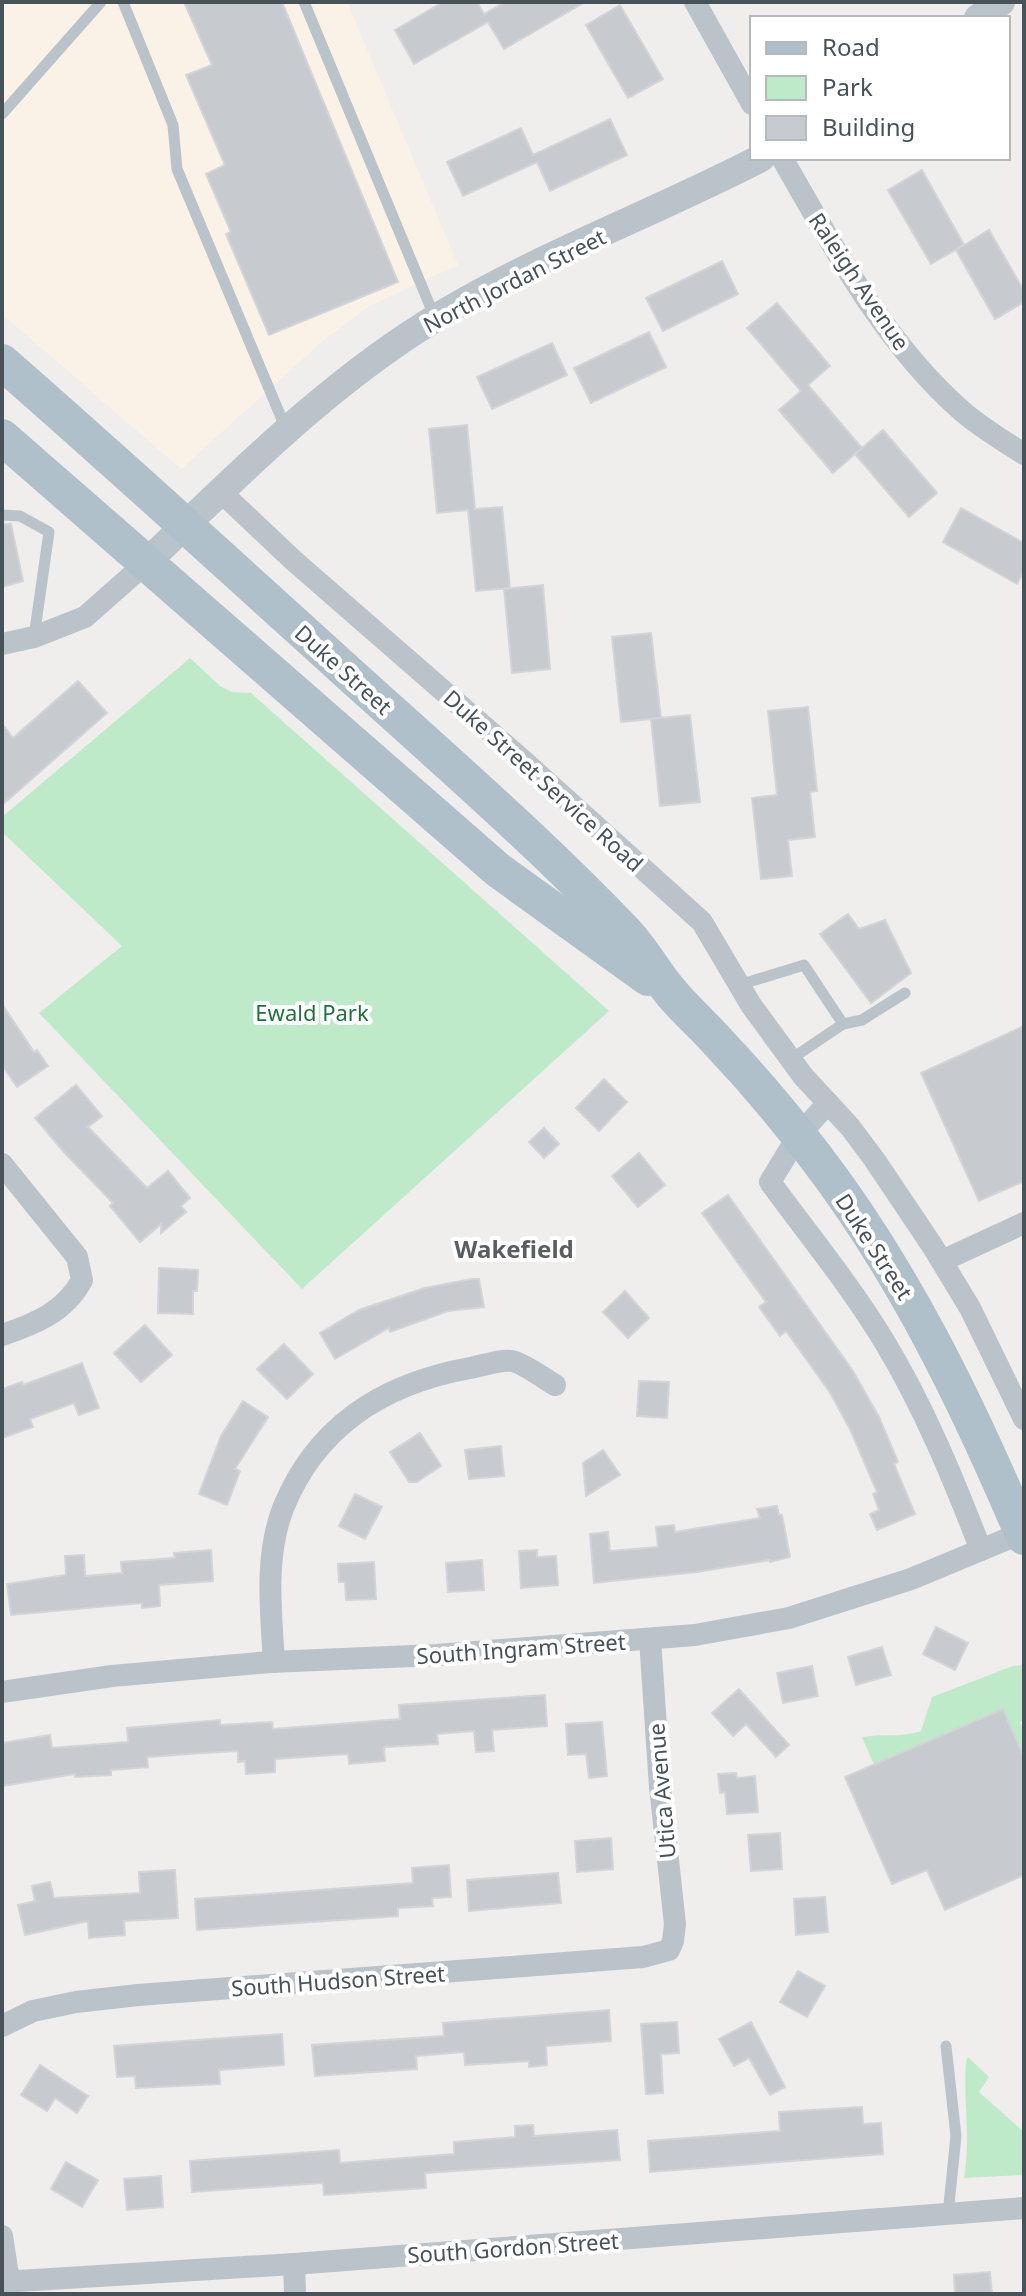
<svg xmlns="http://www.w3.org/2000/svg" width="1026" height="2296" viewBox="0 0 1026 2296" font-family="'Noto Sans',sans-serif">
	<rect width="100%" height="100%" fill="#f0eded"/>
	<!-- commercial -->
	<polygon fill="#faf2e7" points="2,2 347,2 458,265 369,306 324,340 181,469 2,314"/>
	<!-- green -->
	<g fill="#bfeaca">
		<polygon points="190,658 220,686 232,692 251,693 609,1011 302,1289 39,1013 122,946 2,832 2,817"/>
		<path d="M1024,1665V1720L1020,1722L1024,1733V1757L1003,1709L874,1765L862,1737C882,1733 901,1738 921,1731L932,1697L1013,1666Z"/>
		<path d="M968,2057L989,2077L979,2092L1024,2132V2175L964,2178C971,2137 963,2102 966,2061Z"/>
	</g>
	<!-- building -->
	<g fill="#c7cbcf" stroke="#d2d4d8" stroke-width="2">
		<polygon points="184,2 282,2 398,282 269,335 226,234 231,232 206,174 225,165 186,75 212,65"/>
		<polygon points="443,2 477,2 484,14 505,2 585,2 504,49 488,22 414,64 395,30"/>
		<polygon points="620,5 663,79 628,98 586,25"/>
		<polygon points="610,119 627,155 550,191 537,162 463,196 447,162 521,128 533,155"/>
		<polygon points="922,170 964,245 931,264 888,190"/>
		<polygon points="989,230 1024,291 1024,302 995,319 956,250"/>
		<polygon points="722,261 738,294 663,331 646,298"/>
		<polygon points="777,303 830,366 808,385 862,448 833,473 779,410 801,391 747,328"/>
		<polygon points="649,332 666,367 591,403 574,368"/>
		<polygon points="552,343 567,375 492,409 477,377"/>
		<polygon points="467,425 475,509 502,507 510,588 476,591 468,510 437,513 429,429"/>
		<polygon points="883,430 937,493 909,517 855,454"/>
		<polygon points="961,508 1024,543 1024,571 1017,584 943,542"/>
		<polygon points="2,524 11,524 23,581 2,587"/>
		<polygon points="543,585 550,669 512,673 504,589"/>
		<polygon points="651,633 661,718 621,722 612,637"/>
		<polygon points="78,681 107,713 2,805 2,724 13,738"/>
		<polygon points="808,707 817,791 810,792 815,837 788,840 792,876 761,879 752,798 777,795 768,711"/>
		<polygon points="690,715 700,802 660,806 651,719"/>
		<polygon points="848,914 859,929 885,920 911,973 871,1003 820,934"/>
		<polygon points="2,1004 34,1052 37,1050 48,1066 17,1087 2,1065"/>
		<polygon points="1024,1026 1024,1181 979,1201 921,1073"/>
		<polygon points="604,1079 627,1102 599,1131 576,1108"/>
		<polygon points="76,1085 102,1116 88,1127 147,1188 168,1171 190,1198 181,1206 186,1212 161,1233 161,1224 140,1242 110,1206 113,1203 63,1151 35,1118"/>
		<polygon points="544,1128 559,1144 544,1158 529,1142"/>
		<polygon points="639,1153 665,1185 638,1207 612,1176"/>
		<polygon points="728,1195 853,1371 879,1417 898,1462 894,1464 915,1514 877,1530 870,1514 879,1510 873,1494 877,1492 850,1429 829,1391 786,1331 780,1336 759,1307 766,1302 702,1213"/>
		<polygon points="159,1268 198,1270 197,1291 193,1291 193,1314 158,1313"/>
		<polygon points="472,1279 479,1279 484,1307 448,1311 390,1332 389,1328 335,1359 320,1333 359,1310 425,1288"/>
		<polygon points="625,1291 649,1318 628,1338 603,1312"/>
		<polygon points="145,1325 172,1355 141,1382 114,1353"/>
		<polygon points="284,1344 313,1374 287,1399 257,1369"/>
		<polygon points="82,1363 99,1408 79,1415 74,1403 30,1419 33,1427 2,1438 2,1389 22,1382 23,1385"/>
		<polygon points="639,1381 669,1382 667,1418 637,1416"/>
		<polygon points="243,1401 268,1417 235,1469 240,1471 227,1505 199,1494 221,1436"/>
		<polygon points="420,1433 441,1466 417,1482 409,1482 390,1452"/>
		<polygon points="501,1446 504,1476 469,1479 465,1450"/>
		<polygon points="603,1450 620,1475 586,1496 583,1463"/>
		<polygon points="355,1494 382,1507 365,1539 339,1526"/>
		<polygon points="777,1506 779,1515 782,1515 790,1557 770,1562 770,1560 697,1572 594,1583 590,1534 608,1532 610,1551 658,1547 656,1527 674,1525 675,1532 760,1518 757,1509"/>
		<polygon points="211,1550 213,1581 159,1585 160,1606 142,1608 142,1603 11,1615 7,1584 66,1575 65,1556 84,1555 85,1576 122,1573 121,1562 175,1558 174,1553"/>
		<polygon points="537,1550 537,1557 556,1556 558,1585 521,1588 519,1551"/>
		<polygon points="482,1560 484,1590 448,1592 446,1563"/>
		<polygon points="374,1562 376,1599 346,1600 345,1582 339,1582 338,1564"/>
		<polygon points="936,1627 968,1643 955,1670 923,1654"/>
		<polygon points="882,1647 891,1675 856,1685 848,1657"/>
		<polygon points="812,1666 818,1696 783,1703 777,1673"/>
		<polygon points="739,1689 789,1745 776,1757 746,1724 733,1736 712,1713"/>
		<polygon points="545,1695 547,1726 492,1730 494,1751 476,1752 474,1731 437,1734 438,1744 384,1747 385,1761 349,1764 348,1754 275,1759 275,1772 246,1774 245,1761 238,1762 238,1751 203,1753 147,1757 148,1767 111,1770 111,1775 75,1777 75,1774 2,1786 2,1743 50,1735 52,1748 128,1742 127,1728 220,1720 220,1725 272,1722 273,1729 363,1722 400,1719 399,1705"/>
		<polygon points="1003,1709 1024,1757 1024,1875 945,1910 927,1870 892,1884 845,1777"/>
		<polygon points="602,1722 607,1776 589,1778 586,1754 568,1755 566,1724"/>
		<polygon points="736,1773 737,1778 755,1776 758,1812 727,1814 725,1792 720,1793 718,1774"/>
		<polygon points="780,1833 782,1869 751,1871 748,1835"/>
		<polygon points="611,1838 613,1869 577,1872 575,1841"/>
		<polygon points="449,1865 451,1897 432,1898 433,1906 398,1908 398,1916 197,1930 195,1899 413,1883 412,1868"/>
		<polygon points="175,1870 178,1918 124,1921 125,1935 89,1938 88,1921 25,1935 18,1905 35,1901 32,1886 50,1882 54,1898 140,1893 139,1872"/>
		<polygon points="558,1873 561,1903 469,1911 467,1880"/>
		<polygon points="825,1897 828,1932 796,1935 794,1899"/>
		<polygon points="798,1971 825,1986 807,2017 780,2002"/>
		<polygon points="609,2010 611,2041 546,2046 547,2065 529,2067 529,2061 465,2065 464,2052 416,2056 417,2069 315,2076 312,2045 444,2036 443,2023"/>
		<polygon points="677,2022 679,2053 661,2054 663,2093 646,2094 641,2024"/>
		<polygon points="751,2022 785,2087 770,2095 749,2058 734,2066 719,2039"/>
		<polygon points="282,2034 284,2065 219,2070 220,2084 136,2088 135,2076 117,2077 114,2046"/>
		<polygon points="40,2065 88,2096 77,2113 55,2098 47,2111 21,2095"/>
		<polygon points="862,2107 863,2124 881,2123 883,2154 650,2172 648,2141 780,2131 779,2112"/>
		<polygon points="533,2125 534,2136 617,2130 620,2160 425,2173 426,2188 324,2195 323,2183 192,2192 190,2161 339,2150 340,2163 454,2154 454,2142 515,2137 515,2126"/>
		<polygon points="66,2162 98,2180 82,2207 51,2189"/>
		<polygon points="161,2176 163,2207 127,2210 124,2179"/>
		<polygon points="990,2272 992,2294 955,2294 954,2275"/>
	</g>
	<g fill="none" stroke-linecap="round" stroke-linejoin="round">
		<!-- service -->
		<g stroke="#bac3c9" stroke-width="11">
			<polyline points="123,2 173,125 177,169 286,429"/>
			<polyline points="304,2 435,318"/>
			<polyline points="2,114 101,2"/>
			<polyline points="2,515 20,516 49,532 34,637"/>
			<polyline points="739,985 804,965 843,1024 791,1059"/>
			<polyline points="843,1024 862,1020 905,993"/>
			<polyline points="946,2046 956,2136 948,2214"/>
		</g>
		<!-- minor -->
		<g stroke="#bac3c9" stroke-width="22">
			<polyline points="695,2 752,104"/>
			<path d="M782,158C833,247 885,344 963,412C982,428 1003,441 1024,454"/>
			<polyline points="220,491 293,560 527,764 702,922 751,1005 803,1076 850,1127 874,1159 933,1247 970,1308 1024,1419"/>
			<polyline points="2,644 34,637 85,617 146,563"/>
			<path d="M828,1103L798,1136L770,1182C808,1234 850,1285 884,1341C924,1407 953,1478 981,1550"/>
			<path d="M2,1164L77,1257L82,1280C65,1312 35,1324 2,1335"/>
			<polyline points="942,1261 1024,1223"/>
			<path d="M274,1662C271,1611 264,1555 284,1506C318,1424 386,1383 470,1368C482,1366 501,1359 512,1361C523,1363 545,1379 555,1385"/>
			<polyline points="2,1692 112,1676 270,1662 437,1655 695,1635 789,1618 911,1579 1024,1532"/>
			<polyline points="2,2026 33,2011 76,2002 138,1995 643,1957 669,1950 673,1941 675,1924 660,1787 650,1639"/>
			<polyline points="2,2236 9,2281"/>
			<polyline points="294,2264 295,2294"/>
			<polyline points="2,2282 294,2264 1024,2208"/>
		</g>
		<!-- tertiary -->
		<g stroke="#bac3c9" stroke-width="28">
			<polyline points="978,18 1001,2"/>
			<path d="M146,563C239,474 332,379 444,313C545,253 657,212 761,158"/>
		</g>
		<!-- primary -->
		<g stroke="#afc0ca" stroke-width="36">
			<path d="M2,362C121,466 238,573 355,679C447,762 541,844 626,933C642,950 654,972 669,990C684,1009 702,1024 718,1042C752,1078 785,1117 815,1156C904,1272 967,1403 1024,1537"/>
			<polyline points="2,437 498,870 648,978"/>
		</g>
	</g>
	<g text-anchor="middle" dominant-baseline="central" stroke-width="8" stroke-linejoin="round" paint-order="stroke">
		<!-- street labels -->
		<g font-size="22" fill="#475259" stroke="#fff">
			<text transform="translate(514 280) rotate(-27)">North Jordan Street</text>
			<text transform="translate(860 281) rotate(56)">Raleigh Avenue</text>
			<text transform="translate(344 669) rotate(42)">Duke Street</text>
			<text transform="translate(544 780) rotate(42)">Duke Street Service Road</text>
			<text transform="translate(875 1246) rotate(57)">Duke Street</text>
			<text transform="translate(521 1648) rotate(-4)">South Ingram Street</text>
			<text transform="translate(661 1791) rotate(-95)">Utica Avenue</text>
			<text transform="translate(338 1980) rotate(-4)">South Hudson Street</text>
			<text transform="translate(513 2247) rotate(-4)">South Gordon Street</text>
		</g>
		<!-- park labels -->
		<g font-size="22" fill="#1f733f" stroke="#fff">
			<text x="312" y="1012">Ewald Park</text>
		</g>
		<!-- neighbourhood labels -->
		<g font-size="24" font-weight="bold" fill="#5a5e61" stroke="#fff">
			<text x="514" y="1248">Wakefield</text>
		</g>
	</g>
	<!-- border -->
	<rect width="1026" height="2296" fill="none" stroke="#475259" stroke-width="8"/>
	<!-- legend -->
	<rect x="750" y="16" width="260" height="144" fill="#ffffff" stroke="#b5babd" stroke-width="2"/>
	<rect x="766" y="42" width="40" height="12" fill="#afc0ca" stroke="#b5babd" stroke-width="2"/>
	<text x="822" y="56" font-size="24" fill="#475259">Road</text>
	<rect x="766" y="76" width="40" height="24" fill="#bfeaca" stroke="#b5babd" stroke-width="2"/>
	<text x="822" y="96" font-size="24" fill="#475259">Park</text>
	<rect x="766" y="116" width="40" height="24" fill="#c7cbcf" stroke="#b5babd" stroke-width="2"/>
	<text x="822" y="136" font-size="24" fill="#475259">Building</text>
</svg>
